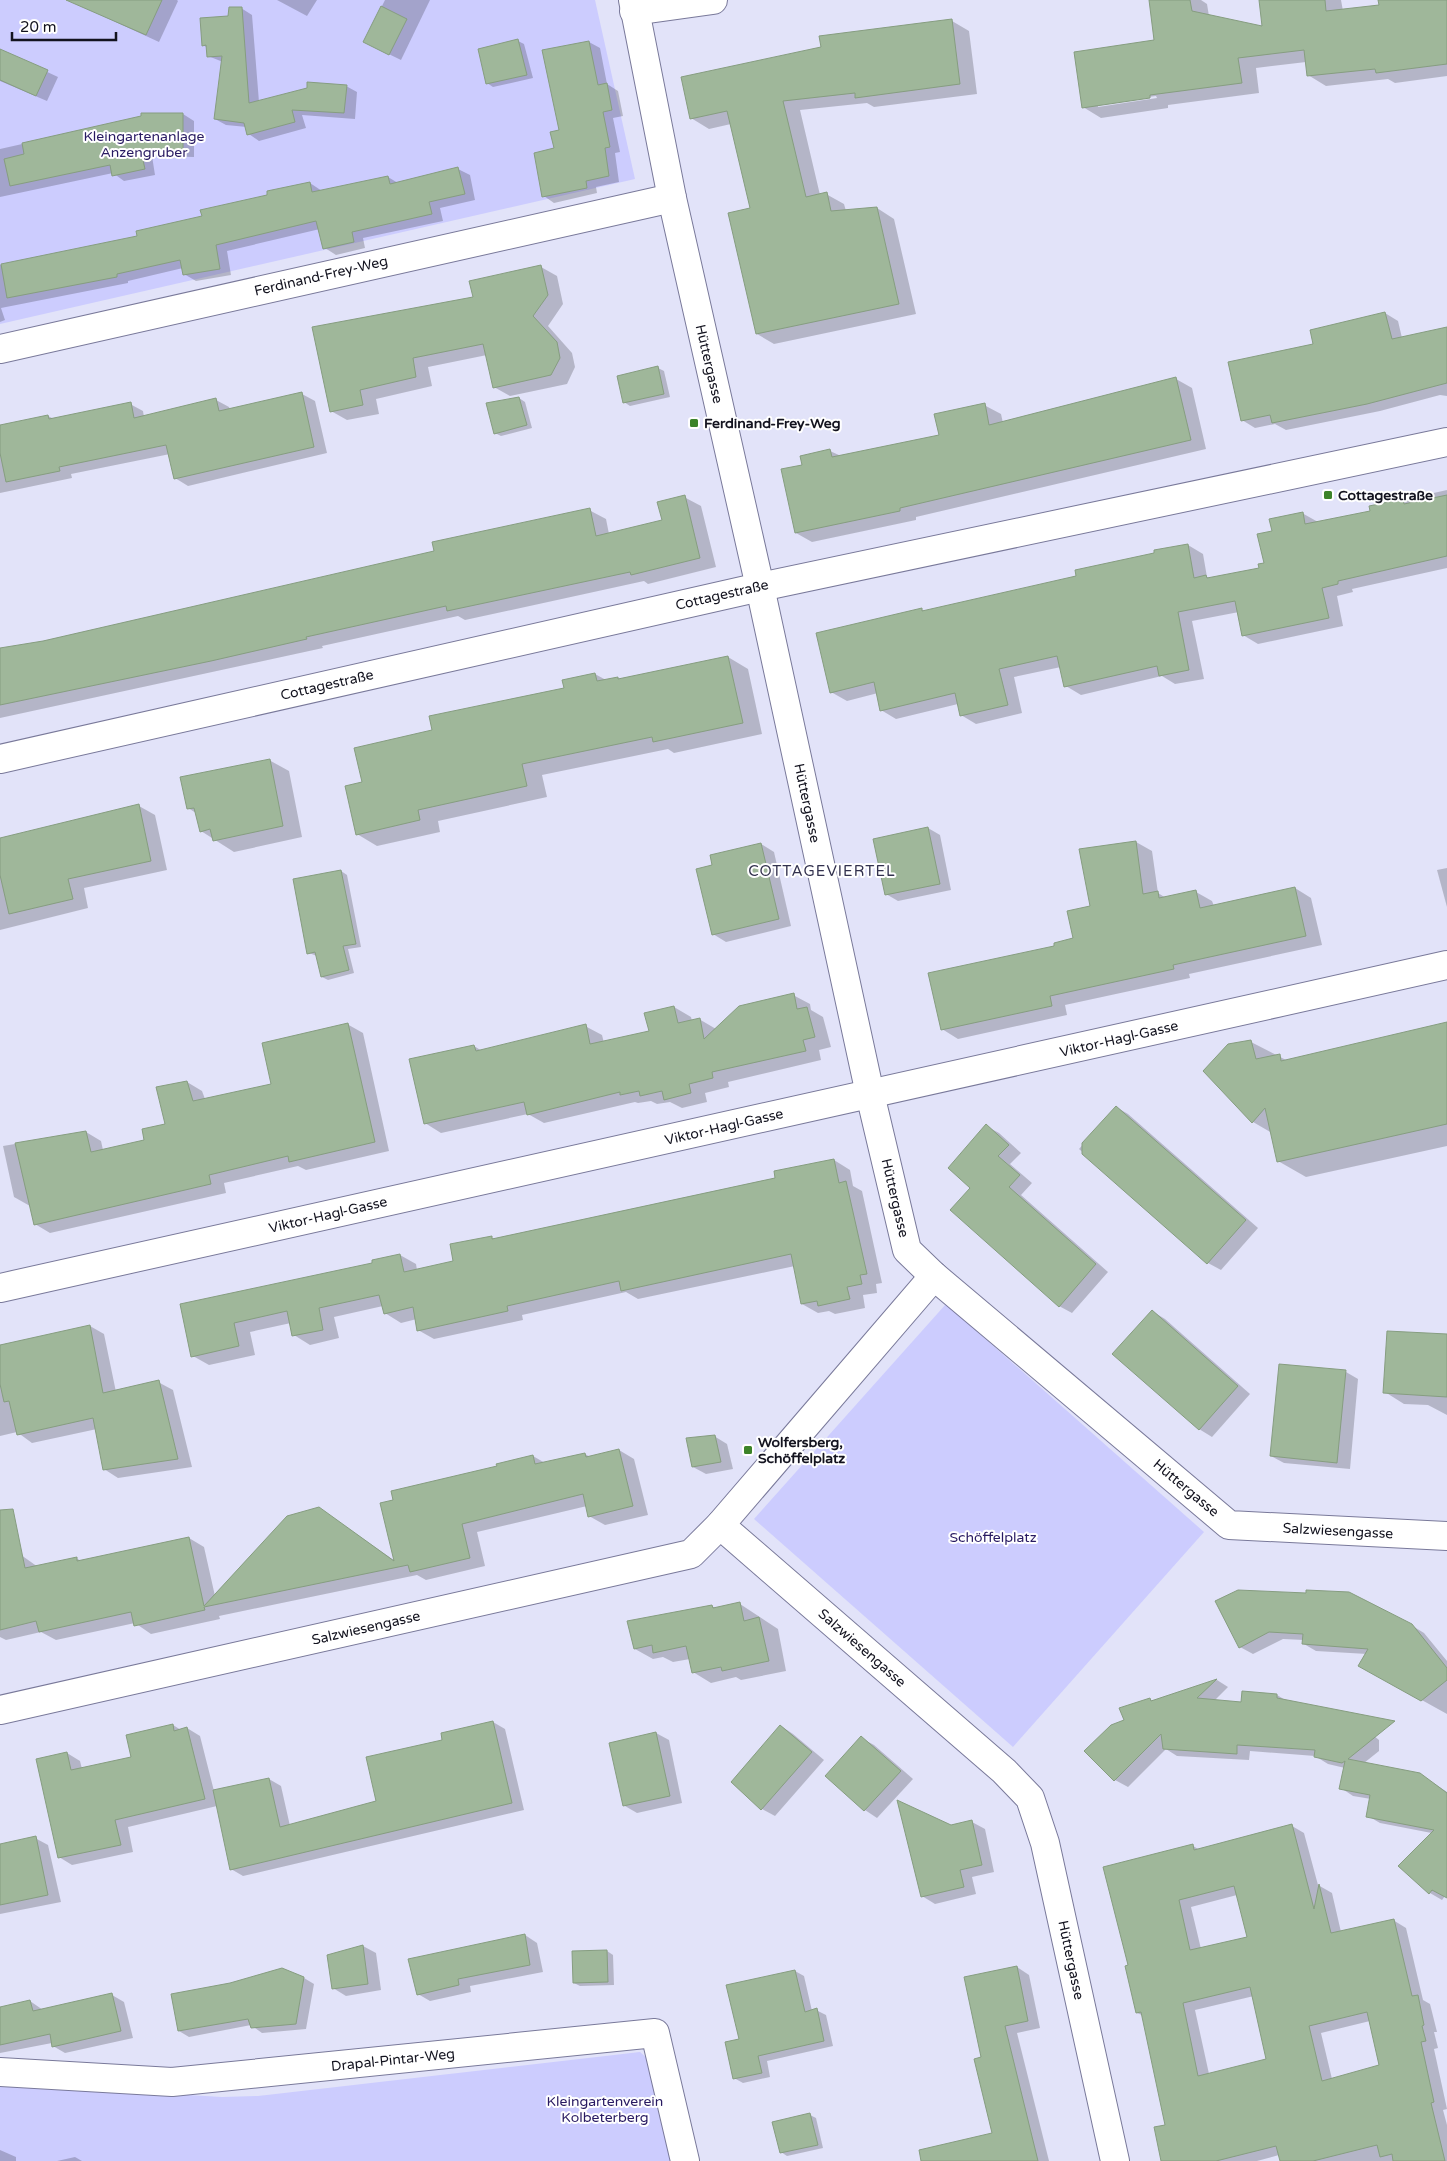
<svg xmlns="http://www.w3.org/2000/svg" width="1447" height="2161" viewBox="0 0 1447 2161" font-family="'Varela Round',sans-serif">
	<rect width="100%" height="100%" fill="#e2e3f9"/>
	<!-- green -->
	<g fill="#ccccfe">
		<polygon points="0,0 595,0 635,179 0,324"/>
		<polygon points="946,1304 1204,1532 1013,1747 754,1519"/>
		<polygon points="640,2052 649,2060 672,2161 0,2161 0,2084 222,2097 258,2096"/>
	</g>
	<!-- shadow -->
	<g fill="#0003" fill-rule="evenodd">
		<polygon points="68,0 177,0 178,1 159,42"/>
		<polygon points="277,0 317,0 307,16"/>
		<polygon points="385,0 430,0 401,60 364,42"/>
		<path d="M1150,0H1201L1207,4L1209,16L1263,28L1260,0H1341L1343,11L1380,6L1379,0H1447V76L1395,83L1388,79L1326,86L1308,75L1306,62L1256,68L1259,93L1168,105V108L1101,118L1083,107L1155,41ZM1156,96L1157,98L1098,107V104Z"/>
		<polygon points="241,8 252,15 259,102 346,86 357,92 355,119 302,115 306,128 259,141 249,134 247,127 226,125 215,119 223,62 208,56 208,48 203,45 229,17"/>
		<polygon points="952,21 969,31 977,94 874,107 867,103 800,110 820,195 826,194 844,204 846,211 877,208 894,219 916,314 774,344 757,334 752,209 731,124 709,129 691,118 822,48"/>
		<polygon points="518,41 524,44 533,78 493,87 487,83"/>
		<polygon points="589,42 600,48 607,84 618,91 623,116 613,118 620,152 615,153 619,182 596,187 597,193 554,203 544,196 560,131"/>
		<polygon points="0,50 58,77 47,101 0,81"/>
		<polygon points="142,114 183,114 194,121 194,157 152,156 155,175 124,181 113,173 0,197 0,149 142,117"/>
		<polygon points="458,169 470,175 475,200 440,208 443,221 363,238 365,248 336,255 325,248 320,229 227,251 231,275 196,281 184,274 183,268 128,281 128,283 1,308 5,320 0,322 0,265 138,237 310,183 322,191 388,177 398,183"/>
		<polygon points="541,267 557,276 563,304 548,326 572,353 575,367 567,384 510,396 494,387 487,355 428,367 432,386 376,399 379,414 347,420 331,411 474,298"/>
		<polygon points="1385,313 1398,321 1402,338 1447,328 1447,396 1440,395 1380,411 1286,430 1275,424 1255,428 1242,420 1315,345"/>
		<polygon points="658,368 664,371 670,397 630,406 624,402"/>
		<polygon points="1176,379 1192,388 1206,449 916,517 916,520 812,542 796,533 830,451 841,456 940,436 984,405 1001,414 1003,423"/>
		<polygon points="302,394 315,401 327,453 188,486 175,478 170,454 71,474 72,478 0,493 0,426 48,416 54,419 130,404 143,411 144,417 216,400 229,407 230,410"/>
		<polygon points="519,398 525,402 532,428 501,436 495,433"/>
		<polygon points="1447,490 1447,568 1352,589 1353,592 1337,596 1343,626 1258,644 1243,635 1239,612 1192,621 1204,679 1175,684 1162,676 1081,695 1066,686 1061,667 1014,677 1022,713 976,724 961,715 958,704 896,719 881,710 878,693 847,701 831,692 921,609 926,612 1078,577 1188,545 1203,554 1207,577 1210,579 1260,569 1265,564 1273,532 1302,513 1318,522 1372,512 1371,507"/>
		<polygon points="684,497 701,506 716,567 648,584 644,581 465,620 458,616 322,646 323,648 0,718 0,651 435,552 589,510 606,519 609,534 664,521"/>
		<polygon points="728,657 748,669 762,734 674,753 668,749 542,775 547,797 438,821 440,832 377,846 357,834 363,783 434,731 565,689 595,674 606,680 618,678 622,680"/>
		<polygon points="269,760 289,771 302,837 234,852 201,831 196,813 188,808"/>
		<polygon points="139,806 155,815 167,870 84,888 88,908 0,930 0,839"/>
		<polygon points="928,828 940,835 951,890 898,901 886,894"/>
		<polygon points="1136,842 1152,851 1158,893 1166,898 1196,892 1212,901 1214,906 1295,888 1311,898 1322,945 1189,974 1190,978 1065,1005 1067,1015 958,1039 942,1029 1056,947 1075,939"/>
		<polygon points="761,844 774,852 791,926 726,942 713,934 714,866"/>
		<polygon points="1447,868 1447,907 1437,870"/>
		<polygon points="341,871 347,875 361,947 348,949 354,973 328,980 322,977 317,956 309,953"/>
		<polygon points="793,995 810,1004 811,1010 823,1017 831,1047 819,1050 821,1060 728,1082 729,1087 705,1093 707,1102 682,1108 670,1102 657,1104 651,1101 638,1103 635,1102 544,1123 528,1114 441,1133 425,1123 474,1046 482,1051 585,1026 602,1035 604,1043 650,1032 674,1007 691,1017 692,1021 699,1019 716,1029"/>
		<polygon points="347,1024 363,1033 389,1151 306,1170 298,1166 224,1183 226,1193 50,1233 35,1224 30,1206 14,1197 3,1146 86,1132 101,1141 103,1150 145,1141 166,1125 187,1082 202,1091 205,1099 273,1085"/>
		<polygon points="1447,1024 1447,1146 1306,1177 1278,1161 1272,1133 1253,1122 1205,1071 1251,1042 1288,1061"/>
		<polygon points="1116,1107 1128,1114 1258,1228 1221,1270 1208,1263 1079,1149"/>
		<polygon points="986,1126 999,1133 1021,1153 1010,1164 1032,1183 1021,1195 1108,1272 1072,1313 1059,1306 972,1188"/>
		<polygon points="834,1160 850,1170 853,1186 862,1191 882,1283 876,1284 877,1293 863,1295 865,1308 835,1314 829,1311 818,1313 802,1304 795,1266 638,1299 626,1292 522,1315 523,1320 434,1339 418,1330 417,1319 401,1323 385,1313 383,1306 334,1317 339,1338 310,1345 294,1335 291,1323 250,1332 255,1355 209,1365 193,1356 181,1305 374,1264 400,1255 416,1264 417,1270 455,1262 491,1237 496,1240 777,1179"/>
		<polygon points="1152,1311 1165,1319 1250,1394 1212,1437 1199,1429"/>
		<polygon points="90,1326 104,1334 116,1392 158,1382 173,1390 192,1467 118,1478 104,1469 97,1429 32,1443 17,1432 0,1436 0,1345"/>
		<polygon points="1447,1335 1447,1415 1428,1405 1404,1404 1385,1392"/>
		<polygon points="1346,1372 1358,1379 1350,1469 1284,1463 1271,1456"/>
		<polygon points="714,1436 727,1444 733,1469 706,1474 693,1467"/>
		<polygon points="619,1450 634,1459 648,1515 605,1525 589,1516 587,1506 477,1532 485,1566 426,1580 417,1575 219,1616 220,1619 151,1634 135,1623 56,1640 41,1632 6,1640 0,1637 0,1547 7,1545 38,1567 76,1558 81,1561 189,1538 204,1547 215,1596 319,1508 395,1561 498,1467 533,1456 545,1463 585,1454 590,1457"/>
		<polygon points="1217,1602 1411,1625 1424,1633 1447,1661 1447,1714 1373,1673 1367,1654 1316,1651 1304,1644 1304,1640 1283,1639 1253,1654 1240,1647"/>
		<polygon points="740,1604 778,1629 786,1671 741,1680 736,1677 711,1683 693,1672 690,1659 673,1662 663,1657 653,1659 635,1649 712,1606 716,1609"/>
		<polygon points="1217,1680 1228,1687 1214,1701 1242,1703 1277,1695 1287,1701 1353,1719 1379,1740 1379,1751 1364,1763 1420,1774 1447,1792 1447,1836 1380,1823 1368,1816 1371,1799 1353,1796 1341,1788 1345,1768 1328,1764 1315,1756 1250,1751 1249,1760 1177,1756 1166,1749 1128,1787 1115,1780 1125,1720 1150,1700 1153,1701"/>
		<polygon points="493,1722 505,1729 524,1810 243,1876 231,1869 217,1806 128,1827 133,1852 72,1865 59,1857 67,1753 80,1761 82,1769 132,1758 173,1725 181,1730 187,1728 200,1736 214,1791 269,1779 281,1786 290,1826 378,1802 444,1740"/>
		<polygon points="781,1726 793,1734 824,1760 775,1816 762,1809"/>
		<polygon points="656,1733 669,1740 682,1803 637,1813 625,1806"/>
		<polygon points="861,1738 874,1745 913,1779 877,1818 865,1810"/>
		<polygon points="972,1822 985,1829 994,1872 972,1877 976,1894 935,1904 922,1896"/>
		<path d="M1292,1826L1304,1833L1318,1885L1332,1893L1341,1932L1393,1920L1406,1928L1423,2000L1430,2004L1437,2032H1434L1438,2048L1434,2049L1447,2109L1443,2110L1447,2125V2161H1281L1279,2155L1257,2161H1162L1167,2126L1144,2016L1137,2013L1129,1966L1193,1846L1200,1850ZM1237,1895L1248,1938L1201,1949L1191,1907ZM1254,1996L1267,2060L1209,2074L1195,2010ZM1370,2021L1380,2066L1332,2079L1321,2033Z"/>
		<polygon points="35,1838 48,1845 61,1902 0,1914 0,1845"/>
		<polygon points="1447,1856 1447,1897 1445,1896 1442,1900 1430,1893"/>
		<polygon points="525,1935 537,1943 543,1972 470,1986 471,1992 430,2001 418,1994"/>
		<polygon points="363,1946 376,1953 381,1990 346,1996 333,1988"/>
		<polygon points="607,1951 613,1955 614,1985 580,1986 574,1983"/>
		<polygon points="1017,1967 1029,1975 1040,2028 1017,2033 1049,2161 950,2161 994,2134 983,2058"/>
		<polygon points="795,1971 804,1976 812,2011 816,2010 826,2015 833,2046 767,2061 770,2077 743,2083 734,2078 741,2040"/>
		<polygon points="304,1978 314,1984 306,2029 262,2033 251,2025 189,2037 179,2031"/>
		<polygon points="112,1995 124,2002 133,2038 65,2053 53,2046 52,2043 0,2053 0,2008 30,2001 43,2010"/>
		<polygon points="810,2115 816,2118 823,2148 787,2156 781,2152"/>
		<polygon points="0,2150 16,2157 16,2161 0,2161"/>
		<polygon points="75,2157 82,2161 57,2161"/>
	</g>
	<!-- building -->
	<g fill="#9fb79a" stroke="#869d80" fill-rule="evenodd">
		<polygon points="66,0 162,0 146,35"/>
		<polygon points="1149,0 1190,0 1192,11 1262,26 1259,0 1325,0 1326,11 1379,5 1378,0 1447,0 1447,64 1376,73 1375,69 1307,76 1304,50 1238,58 1242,83 1150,95 1150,98 1082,108 1074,52 1154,40"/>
		<polygon points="381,6 407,19 389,55 363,42"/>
		<polygon points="229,7 242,7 249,103 307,88 307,82 347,85 344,113 292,110 295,122 247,135 244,123 214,119 222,56 207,57 206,45 202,46 200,18 228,16"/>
		<polygon points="952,19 960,84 855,98 855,93 783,101 806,197 827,192 831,211 877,207 899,304 756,334 728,213 750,208 727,111 690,119 681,77 821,47 819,36"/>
		<polygon points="518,39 527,75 486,84 478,49"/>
		<polygon points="589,41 598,85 607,83 612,110 603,112 610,147 605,148 609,176 586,181 587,188 542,197 534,153 554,148 550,132 559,130 542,50"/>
		<polygon points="0,49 48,70 36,96 0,80"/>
		<polygon points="141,113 183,113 183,151 141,151 145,169 112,176 110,165 10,186 4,159 24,154 22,143 141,116"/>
		<polygon points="458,167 465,194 429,202 432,214 352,232 354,242 323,249 316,221 216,245 220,269 183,275 180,260 117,274 117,277 7,298 1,264 137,236 136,231 202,216 200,210 267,195 267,191 310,182 312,192 388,176 390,184"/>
		<polygon points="541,265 548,295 533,316 557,342 560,358 551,375 493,388 483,344 413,358 416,377 360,390 363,405 330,412 312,327 473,297 469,281"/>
		<polygon points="1385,312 1392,339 1447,327 1447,383 1367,404 1272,423 1270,415 1241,421 1228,362 1313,344 1310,330"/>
		<polygon points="658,366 664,394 623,403 617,376"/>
		<polygon points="1176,377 1191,440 900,508 900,511 795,533 781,469 802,465 800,456 830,449 832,457 939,435 934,414 985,403 989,425"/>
		<polygon points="302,392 314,447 174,479 166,445 59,467 60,471 6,482 0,453 0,425 48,415 49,419 131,402 134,418 216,398 219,411"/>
		<polygon points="519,397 527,425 494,434 486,403"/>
		<polygon points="685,495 700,558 631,575 630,572 447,611 446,606 306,637 307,639 211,661 0,705 0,648 43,641 434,551 432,542 590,508 596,536 662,520 657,502"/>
		<polygon points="1447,495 1447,556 1338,581 1338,584 1322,588 1329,618 1242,636 1235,601 1178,612 1189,670 1159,676 1157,666 1064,687 1057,656 999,669 1008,705 960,716 955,693 880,711 874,682 830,693 816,633 922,608 922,611 1076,576 1075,570 1154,553 1154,550 1188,544 1194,578 1206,575 1207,578 1259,568 1258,564 1264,563 1257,534 1272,531 1269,519 1303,512 1305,524 1370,511 1369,506 1403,499 1404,504"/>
		<polygon points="728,656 743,723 653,742 652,737 522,764 527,786 418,810 420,820 356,835 345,786 362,782 354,748 432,730 429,716 564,688 562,680 595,673 597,681 618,677 618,679"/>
		<polygon points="270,759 283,826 213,841 210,829 200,832 194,808 187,809 180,777"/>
		<polygon points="139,804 151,861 68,879 73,899 9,914 0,875 0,838"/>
		<polygon points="928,827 940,884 885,895 873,839"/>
		<polygon points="1136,841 1143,894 1158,891 1159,898 1196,890 1200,908 1295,887 1306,936 1173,965 1174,969 1050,996 1052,1006 941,1030 928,973 1054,946 1054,943 1073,938 1067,911 1090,906 1079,849"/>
		<polygon points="761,843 779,919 712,935 696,869 712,865 710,855"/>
		<polygon points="341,870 356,944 343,946 349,970 321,977 315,952 307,954 293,879"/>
		<polygon points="794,993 797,1009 807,1007 815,1037 803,1040 806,1051 712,1072 713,1078 689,1084 691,1093 664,1100 662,1091 640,1096 639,1091 620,1095 620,1092 527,1115 524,1102 424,1124 409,1059 474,1045 476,1051 586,1024 590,1044 649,1031 644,1013 674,1006 678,1023 700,1018 704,1039 739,1006"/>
		<polygon points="1447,1022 1447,1124 1277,1162 1265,1108 1252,1123 1203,1071 1228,1044 1251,1040 1256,1059 1280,1054 1281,1061"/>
		<polygon points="348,1023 375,1142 289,1162 288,1156 209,1175 211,1184 34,1225 15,1143 86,1131 91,1152 144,1140 142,1129 165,1124 156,1087 187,1081 193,1101 271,1084 262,1043"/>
		<polygon points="1116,1106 1246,1220 1207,1264 1082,1154 1082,1143"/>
		<polygon points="986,1124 1009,1145 998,1156 1020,1175 1009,1187 1096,1264 1059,1307 950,1210 970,1188 948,1168"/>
		<polygon points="834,1159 839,1183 846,1181 867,1274 860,1275 862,1284 847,1287 850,1299 818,1306 817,1301 801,1304 791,1254 621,1291 619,1281 507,1306 508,1311 417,1331 413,1307 384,1314 379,1295 319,1308 323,1330 292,1336 287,1311 234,1323 239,1346 191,1357 180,1304 372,1263 372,1260 400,1254 404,1272 453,1261 450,1244 492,1236 492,1239 775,1178 774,1171"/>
		<polygon points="1152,1310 1238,1386 1199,1430 1112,1354"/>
		<polygon points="90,1325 103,1393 159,1380 178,1459 103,1470 93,1418 17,1435 9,1401 4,1402 0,1384 0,1345"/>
		<polygon points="1387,1331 1447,1334 1447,1397 1383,1393"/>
		<polygon points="1279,1364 1346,1370 1337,1463 1270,1456"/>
		<polygon points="715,1435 721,1462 692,1467 686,1438"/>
		<polygon points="619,1449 633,1506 588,1517 583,1494 462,1524 470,1558 410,1572 408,1565 204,1607 205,1610 134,1626 131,1612 39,1632 36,1621 0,1630 0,1510 13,1509 25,1568 77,1557 77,1561 189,1537 204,1606 287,1516 319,1507 394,1561 380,1503 393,1500 391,1491 497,1466 496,1464 533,1455 535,1464 585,1453 586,1457"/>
		<polygon points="1238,1590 1306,1593 1306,1590 1349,1592 1412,1624 1447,1668 1447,1680 1421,1701 1358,1666 1368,1649 1302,1644 1303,1634 1269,1632 1239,1648 1215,1601"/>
		<polygon points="740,1602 744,1621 759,1617 769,1661 722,1671 721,1667 692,1673 686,1646 653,1653 652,1645 634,1649 627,1621 712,1605 713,1608"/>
		<polygon points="1217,1679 1197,1698 1241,1702 1242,1691 1277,1694 1277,1698 1395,1721 1348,1759 1420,1773 1447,1793 1447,1898 1432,1890 1429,1894 1398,1866 1434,1830 1366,1817 1370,1795 1339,1789 1345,1761 1342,1763 1314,1757 1315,1750 1237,1745 1237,1754 1163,1749 1161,1734 1114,1781 1084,1751 1111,1725 1124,1720 1119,1708 1150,1698 1151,1701"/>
		<polygon points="493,1721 512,1803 230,1870 213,1790 269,1778 280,1827 376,1801 366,1757 442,1740 441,1733"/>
		<polygon points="173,1724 174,1731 187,1727 205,1799 115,1820 121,1845 58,1858 36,1759 67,1752 71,1770 131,1757 126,1735"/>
		<polygon points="780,1725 812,1752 761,1810 731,1782"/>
		<polygon points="656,1732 670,1796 623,1806 609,1743"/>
		<polygon points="861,1736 901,1771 864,1811 825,1776"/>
		<polygon points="897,1800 951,1825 972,1820 982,1865 960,1870 964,1887 921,1897"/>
		<path d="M1292,1824L1314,1909L1319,1884L1331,1933L1394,1919L1412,1996L1418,1995L1424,2025L1422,2026L1426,2041L1421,2042L1434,2102L1431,2103L1445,2161H1393L1392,2154L1380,2157L1377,2145L1313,2161H1280L1276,2146L1216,2161H1161L1154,2127L1165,2125L1141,2012L1136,2013L1125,1966L1128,1965L1103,1867L1193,1844L1194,1850ZM1234,1886L1247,1937L1190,1950L1179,1900ZM1250,1987L1266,2059L1198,2076L1183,2003ZM1367,2012L1379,2065L1322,2081L1309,2026Z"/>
		<polygon points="36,1836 48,1895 0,1905 0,1844"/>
		<polygon points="525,1934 530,1965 458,1979 459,1985 417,1995 408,1959"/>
		<polygon points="363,1945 368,1984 332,1989 327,1955"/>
		<polygon points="607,1950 608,1982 573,1983 572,1951"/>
		<polygon points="1017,1966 1028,2021 1005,2026 1038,2161 921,2161 919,2150 992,2133 974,2059 981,2057 964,1977"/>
		<polygon points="282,1968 304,1977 296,2024 251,2028 248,2019 178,2031 171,1994 230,1983"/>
		<polygon points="795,1970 805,2012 817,2008 824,2041 758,2056 762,2073 733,2079 725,2042 739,2039 726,1985"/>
		<polygon points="112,1993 121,2031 52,2047 50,2034 0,2045 0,2007 30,2000 33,2011"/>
		<polygon points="810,2113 818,2145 780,2153 772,2122"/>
	</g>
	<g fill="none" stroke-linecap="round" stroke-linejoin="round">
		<defs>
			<g id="street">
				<polyline points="633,0 672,198 760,587 870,1094 907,1250 934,1276 1229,1525 1447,1536"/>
				<polyline points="634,11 713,0"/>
				<polyline points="0,349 672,198"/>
				<polyline points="0,759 760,587 1447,442"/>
				<polyline points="0,1288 1447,965"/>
				<polyline points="720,1525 1004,1771 1030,1798 1045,1843 1115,2161"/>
				<polyline points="0,1710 691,1554 720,1525 934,1276"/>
				<polyline points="0,2072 172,2082 655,2033 685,2161"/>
			</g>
		</defs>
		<!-- street casing -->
		<use href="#street" stroke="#79799a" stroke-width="30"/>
		<!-- street -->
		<use href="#street" stroke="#fff" stroke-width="28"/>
	</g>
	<!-- markers -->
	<g fill="#3c8329" stroke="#fff" stroke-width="2">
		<rect x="689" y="418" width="10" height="10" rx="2.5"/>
		<rect x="1323" y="490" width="10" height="10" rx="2.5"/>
		<rect x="743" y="1445" width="10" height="10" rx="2.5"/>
	</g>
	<g text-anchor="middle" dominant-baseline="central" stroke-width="4" stroke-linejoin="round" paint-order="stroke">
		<!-- park labels -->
		<g font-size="14" fill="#281a62" stroke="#fff">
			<text x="144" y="136">Kleingartenanlage<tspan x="144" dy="16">Anzengruber</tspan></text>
			<text x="993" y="1537">Schöffelplatz</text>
			<text x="605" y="2101">Kleingartenverein<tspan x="605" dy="16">Kolbeterberg</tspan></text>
		</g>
		<!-- street labels -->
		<g font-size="14" fill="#13131f" stroke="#fff">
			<text transform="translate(321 276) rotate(-13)">Ferdinand-Frey-Weg</text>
			<text transform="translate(709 364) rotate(77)">Hüttergasse</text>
			<text transform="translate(722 595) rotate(-13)">Cottagestraße</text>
			<text transform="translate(327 685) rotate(-13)">Cottagestraße</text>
			<text transform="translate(807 803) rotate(78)">Hüttergasse</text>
			<text transform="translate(1119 1039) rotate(-13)">Viktor-Hagl-Gasse</text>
			<text transform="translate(724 1127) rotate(-13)">Viktor-Hagl-Gasse</text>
			<text transform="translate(895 1198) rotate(77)">Hüttergasse</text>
			<text transform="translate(328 1215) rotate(-13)">Viktor-Hagl-Gasse</text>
			<text transform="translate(1186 1488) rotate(40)">Hüttergasse</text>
			<text transform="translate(1338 1531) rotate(3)">Salzwiesengasse</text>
			<text transform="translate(366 1628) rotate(-13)">Salzwiesengasse</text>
			<text transform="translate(862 1648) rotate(41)">Salzwiesengasse</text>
			<text transform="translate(1071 1960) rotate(78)">Hüttergasse</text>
			<text transform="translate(393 2060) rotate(-6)">Drapal-Pintar-Weg</text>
		</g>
		<!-- poi labels -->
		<g font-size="14" font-weight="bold" fill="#13131f" stroke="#fff" text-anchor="start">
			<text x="704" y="423">Ferdinand-Frey-Weg</text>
			<text x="1338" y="495">Cottagestraße</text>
			<text x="758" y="1442">Wolfersberg,<tspan x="758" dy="16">Schöffelplatz</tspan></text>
		</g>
		<!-- neighbourhood labels -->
		<g font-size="15" letter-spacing="1" fill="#32314e" stroke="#fff">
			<text x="822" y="871">COTTAGEVIERTEL</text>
		</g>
	</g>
	<!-- scale -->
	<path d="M12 32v8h104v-8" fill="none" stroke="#13131f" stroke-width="2.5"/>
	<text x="20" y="32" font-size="15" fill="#13131f" stroke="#ffffff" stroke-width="4" paint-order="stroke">20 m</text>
</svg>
